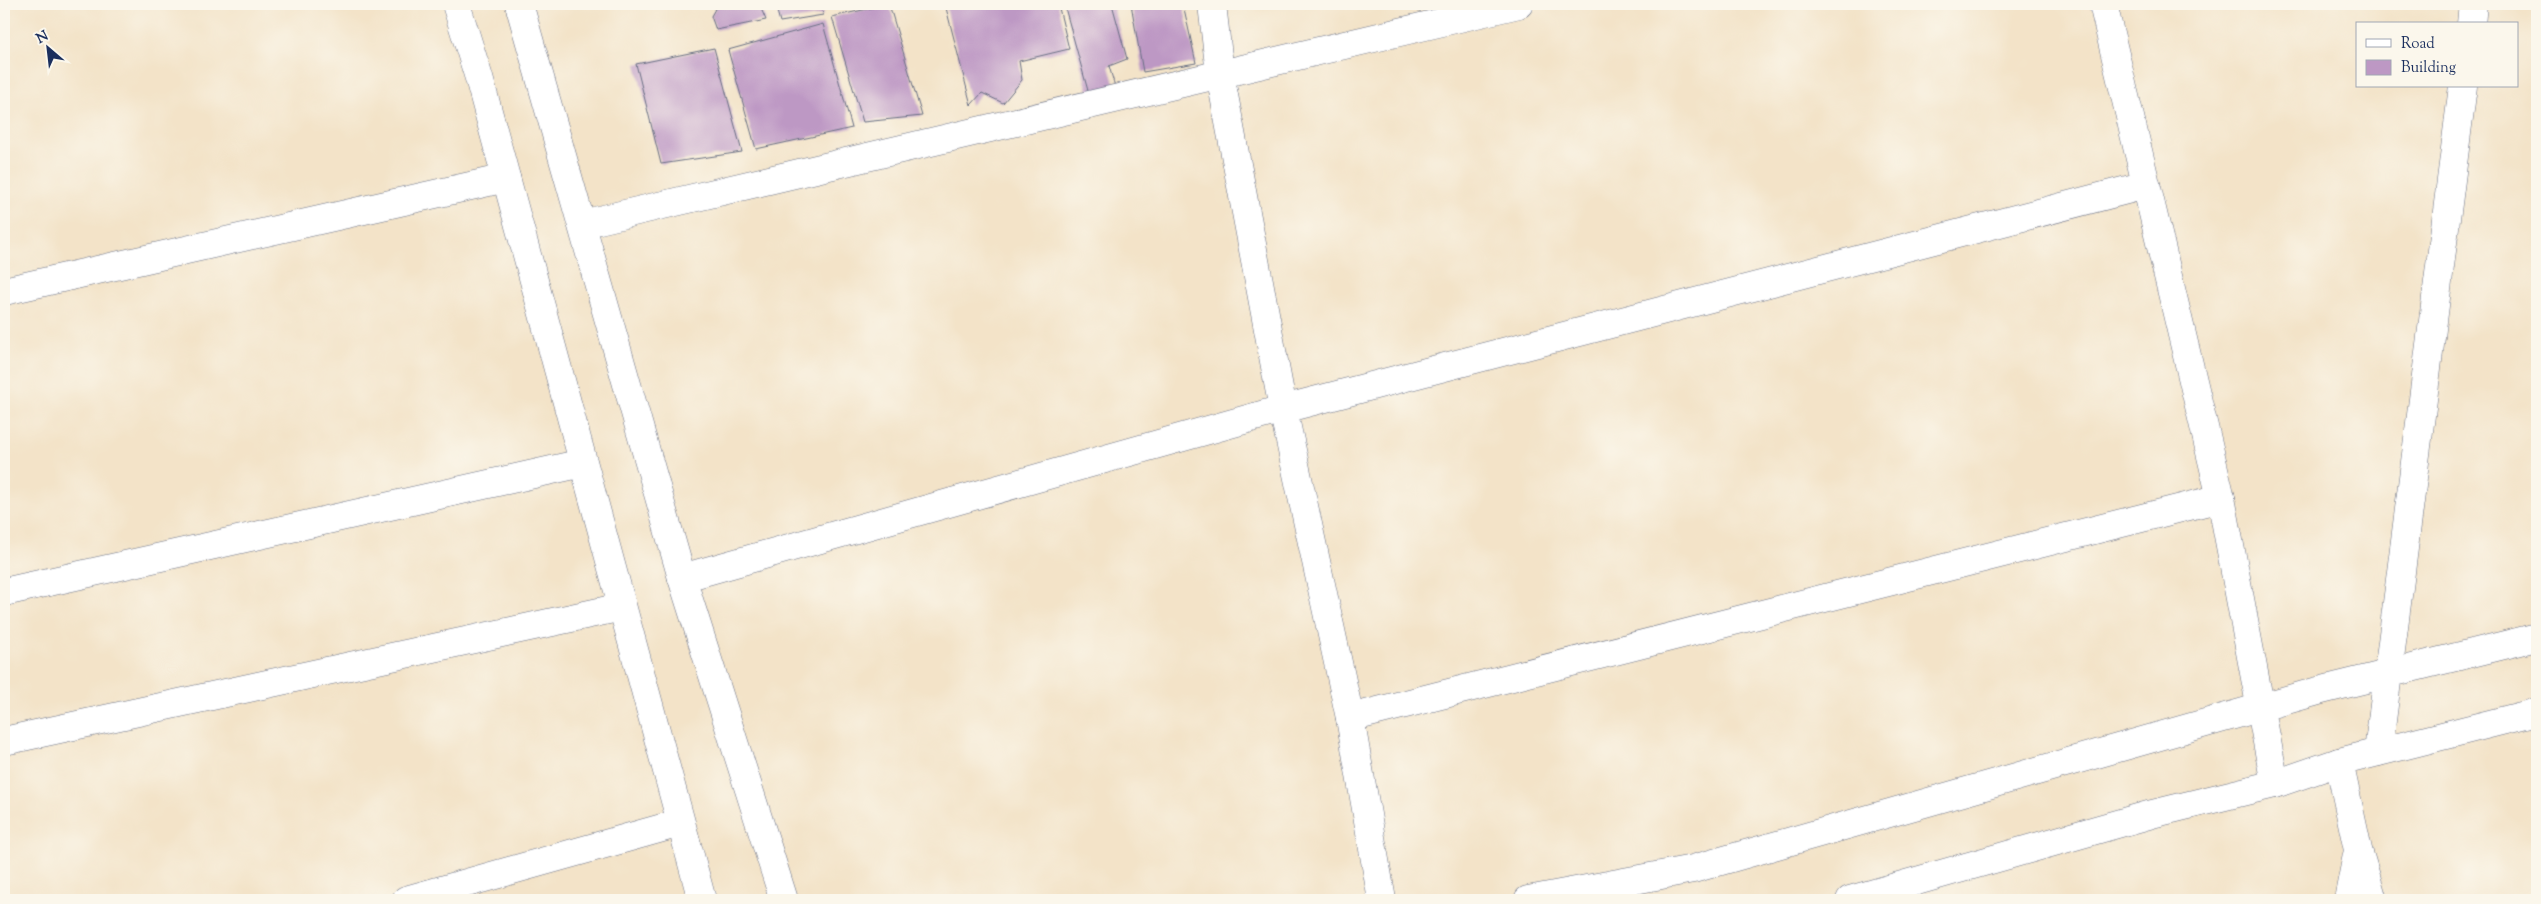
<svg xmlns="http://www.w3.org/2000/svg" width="2541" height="904" viewBox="0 0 2541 904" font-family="'Sorts Mill Goudy',serif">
	<rect width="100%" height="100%" fill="#fbf7ec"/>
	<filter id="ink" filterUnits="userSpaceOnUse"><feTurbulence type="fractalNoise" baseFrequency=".02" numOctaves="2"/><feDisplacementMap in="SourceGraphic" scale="10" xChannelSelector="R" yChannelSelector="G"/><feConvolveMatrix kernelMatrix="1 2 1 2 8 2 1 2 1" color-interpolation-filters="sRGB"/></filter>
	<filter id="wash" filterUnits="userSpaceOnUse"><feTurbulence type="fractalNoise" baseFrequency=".0096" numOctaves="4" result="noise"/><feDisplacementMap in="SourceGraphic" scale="20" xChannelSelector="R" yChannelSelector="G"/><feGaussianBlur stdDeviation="1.12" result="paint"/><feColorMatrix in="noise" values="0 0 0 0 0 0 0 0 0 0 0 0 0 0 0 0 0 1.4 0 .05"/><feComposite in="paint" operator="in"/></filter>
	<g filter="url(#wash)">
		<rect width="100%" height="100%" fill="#f3e3c8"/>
		<g id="blocks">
			<!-- building -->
			<g fill="#bd98c4">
				<polygon points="714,4 759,4 766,20 716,30 711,16 715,9"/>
				<polygon points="775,4 821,4 823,15 780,22"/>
				<polygon points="889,4 922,116 863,122 832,17"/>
				<polygon points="945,4 1058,4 1069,49 1019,61 1022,80 1003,103 982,93 971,105"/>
				<polygon points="1064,4 1112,4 1127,59 1109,66 1116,90 1090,98"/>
				<polygon points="1131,4 1183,4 1196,63 1143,72"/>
				<polygon points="823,24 852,128 756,149 728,50"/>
				<polygon points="714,48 742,152 661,164 636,64"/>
			</g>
		</g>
	</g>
	<g filter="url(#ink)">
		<use href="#blocks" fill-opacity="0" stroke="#676e83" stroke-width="1"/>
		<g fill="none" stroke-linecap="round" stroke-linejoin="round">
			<defs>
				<g id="minor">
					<polyline points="1212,4 1220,74 1283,409 1350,718 1382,900"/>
					<polyline points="2103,4 2221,498 2275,784"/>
					<polyline points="2471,24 2473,4"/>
					<polyline points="582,224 1519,4"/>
					<polyline points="4,291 506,178"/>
					<polyline points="682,578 1283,409 2146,185"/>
					<polyline points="4,592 583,463"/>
					<polyline points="1350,718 2221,498"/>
					<polyline points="4,741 622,607"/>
					<polyline points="2378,752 2463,86"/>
					<polyline points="2339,762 2358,850 2373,900"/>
					<polyline points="406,900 680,823"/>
					<polyline points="2348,900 2357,855"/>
				</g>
				<g id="tertiary">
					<polyline points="456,4 479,78 702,900"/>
					<polyline points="519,4 682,578 784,900"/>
					<polyline points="1528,900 1693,869 2318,691 2537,637"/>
					<polyline points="1850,900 2152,814 2275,784 2339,762 2537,712"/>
				</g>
			</defs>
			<!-- minor casing -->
			<use href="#minor" stroke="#676e83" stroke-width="29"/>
			<!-- tertiary casing -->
			<use href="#tertiary" stroke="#676e83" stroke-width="29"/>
			<!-- minor -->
			<use href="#minor" stroke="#fff" stroke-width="28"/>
			<!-- tertiary -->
			<use href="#tertiary" stroke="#fff" stroke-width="28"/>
		</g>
	</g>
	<!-- margin -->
	<rect width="2541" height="904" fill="none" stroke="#fbf7ec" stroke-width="20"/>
	<!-- legend -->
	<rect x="2356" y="22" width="162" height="65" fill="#fbf7ec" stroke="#a1a7b3"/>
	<rect x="2366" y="39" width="25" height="8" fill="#ffffff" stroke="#a1a7b3"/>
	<text x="2401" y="48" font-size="15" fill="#1b2f5e">Road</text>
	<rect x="2366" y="60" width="25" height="15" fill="#bd98c4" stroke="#a1a7b3"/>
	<text x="2401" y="72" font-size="15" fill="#1b2f5e">Building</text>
	<!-- north arrow -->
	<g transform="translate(48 48) rotate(332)" stroke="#fbf7ec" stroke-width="4" paint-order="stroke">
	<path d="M0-4L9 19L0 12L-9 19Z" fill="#1b2f5e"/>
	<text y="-8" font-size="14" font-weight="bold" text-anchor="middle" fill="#1b2f5e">N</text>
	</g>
</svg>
